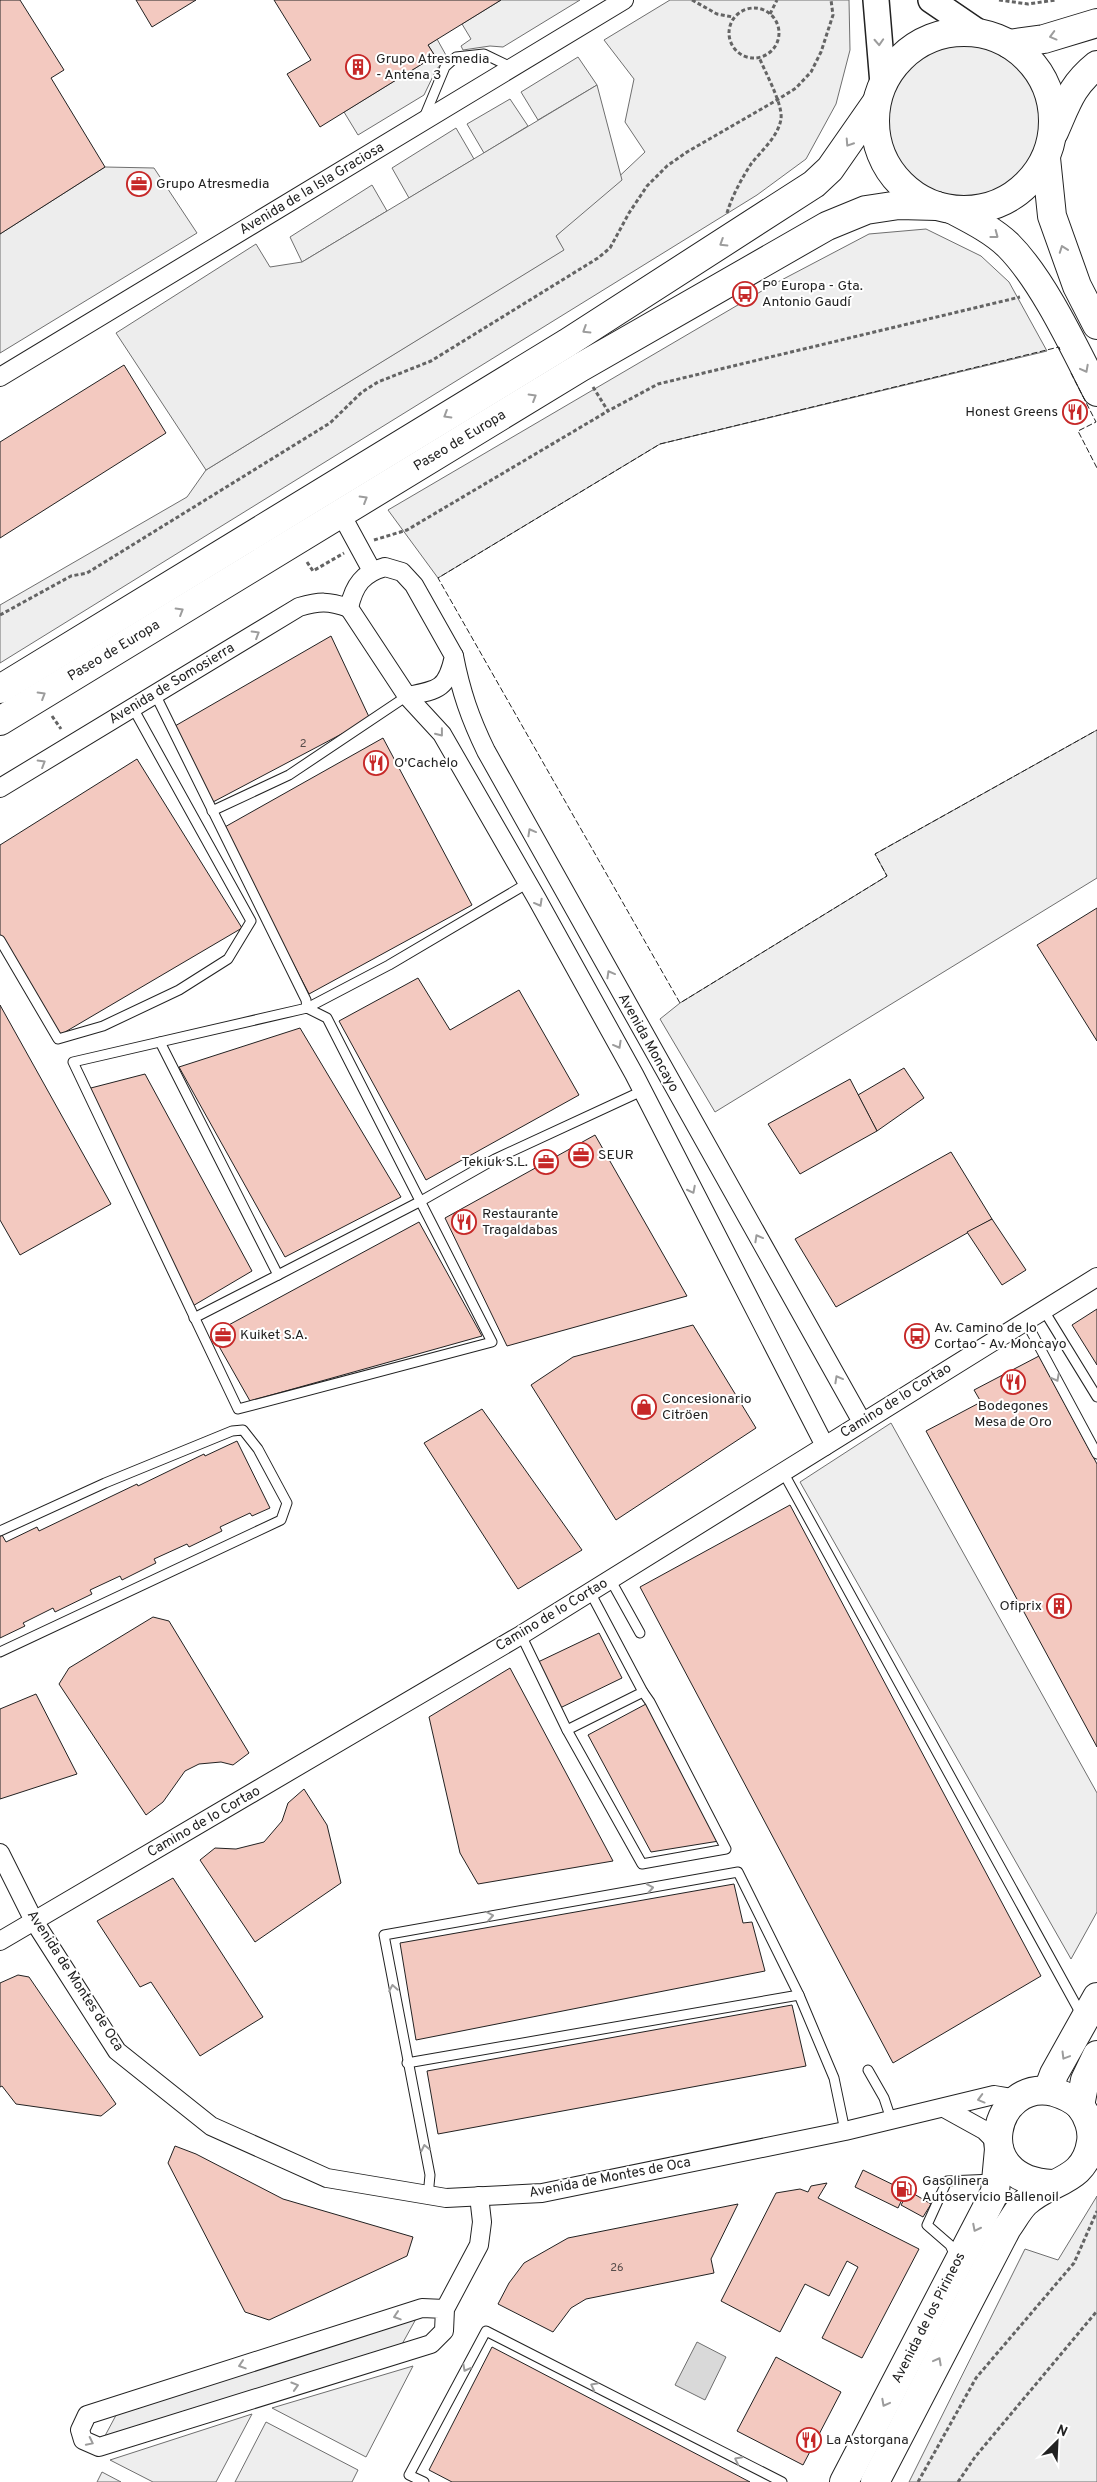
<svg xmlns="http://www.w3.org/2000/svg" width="1097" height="2482" viewBox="0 0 1097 2482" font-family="Overpass,sans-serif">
	<rect width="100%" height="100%" fill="#fff"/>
	<!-- green -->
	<g fill="#eee" stroke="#6f6f6f">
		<polygon points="501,0 580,0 503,47 490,46 463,50 461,46 471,39 462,24"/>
		<polygon points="670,0 849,0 850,50 836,104 806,159 757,195 0,663 0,605 187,497 206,470 563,250 556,236 645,152 625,122 634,79 604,40"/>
		<polygon points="437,39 447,57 436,70 424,95 358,135 344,112 435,56 428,45"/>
		<circle cx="965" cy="121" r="77"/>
		<polygon points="578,57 597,85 538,120 521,92"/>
		<polygon points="510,99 528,126 484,153 467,124"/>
		<polygon points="456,128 474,159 409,198 392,168"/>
		<polygon points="372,185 387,211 302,262 290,237"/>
		<polygon points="926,229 981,256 1009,282 1047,351 660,444 438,578 388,510 772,285 869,234"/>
		<polygon points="1097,730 1097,878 715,1112 660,1019 680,1003 887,876 875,854"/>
		<polygon points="891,1423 1097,1793 1097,1912 1071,1959 800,1482"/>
		<polygon points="1097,2196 1097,2482 909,2482 1025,2249 1058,2260"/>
		<polygon points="413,2366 366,2457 272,2408"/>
		<polygon points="252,2414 216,2482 153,2482 110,2460"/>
		<polygon points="266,2422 358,2470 352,2482 235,2482"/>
		<polygon points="102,2472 121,2482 97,2482"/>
	</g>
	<!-- parking -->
	<g fill="#ededed" stroke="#6f6f6f">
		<polygon points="597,85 622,180 556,236 564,250 206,470 116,333 256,244 270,267 302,262"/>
		<polygon points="105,167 154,168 197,233 0,353 0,234"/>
		<polygon points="422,2308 396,2355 99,2447 122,2404"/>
	</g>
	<!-- water -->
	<polygon fill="#d9d9d9" stroke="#6f6f6f" points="697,2342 726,2357 705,2400 675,2385"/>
	<!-- building -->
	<g fill="#f3c9c0" stroke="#222">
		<polygon points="0,0 20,0 64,70 51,78 105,167 0,234"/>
		<polygon points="136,0 196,0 152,27"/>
		<polygon points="274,0 501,0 428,45 435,56 320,127 287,74 311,60"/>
		<polygon points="124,365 166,433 0,538 0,442"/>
		<polygon points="331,636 370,719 213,802 175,726"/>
		<polygon points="383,738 472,905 309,994 223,828"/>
		<polygon points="137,759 242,928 60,1035 0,935 0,845"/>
		<polygon points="1097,908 1097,1041 1037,945"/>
		<polygon points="418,978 450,1030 519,990 579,1095 426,1180 339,1021"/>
		<polygon points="0,1005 111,1204 20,1255 0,1220"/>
		<polygon points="300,1028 401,1197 285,1257 179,1067"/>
		<polygon points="904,1068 924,1098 877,1131 858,1095"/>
		<polygon points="145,1074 252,1271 191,1307 87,1089"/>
		<polygon points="850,1079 877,1131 800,1174 768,1124"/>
		<polygon points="595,1135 687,1296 507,1346 445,1218"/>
		<polygon points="951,1152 992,1219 836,1307 795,1239"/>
		<polygon points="992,1219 1026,1270 1002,1285 967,1232"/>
		<polygon points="419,1222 482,1336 250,1401 212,1334"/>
		<polygon points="1097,1309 1097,1365 1072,1325"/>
		<polygon points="693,1325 756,1428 616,1520 531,1385 573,1357"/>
		<polygon points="1039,1356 1097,1464 1097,1747 926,1431 981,1402 974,1390"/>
		<polygon points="482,1409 582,1550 518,1589 424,1443"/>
		<polygon points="237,1441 270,1508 252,1516 250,1513 220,1527 222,1531 189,1547 187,1544 154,1559 156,1563 122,1580 120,1576 90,1590 92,1594 55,1612 53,1608 23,1623 25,1626 0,1638 0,1536 2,1535 6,1542 37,1527 39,1531 137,1484 138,1486 204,1454 205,1456"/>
		<polygon points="790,1505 1041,1976 893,2063 640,1587"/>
		<polygon points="153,1617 169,1621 249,1753 233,1765 221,1762 199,1764 185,1771 163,1802 146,1815 59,1684 69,1668"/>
		<polygon points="599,1633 622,1678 560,1708 538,1662"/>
		<polygon points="510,1668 613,1861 478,1884 460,1853 429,1717"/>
		<polygon points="36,1694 77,1774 0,1799 0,1709"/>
		<polygon points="646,1704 719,1841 651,1852 588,1735"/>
		<polygon points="304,1789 327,1825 341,1883 255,1942 200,1860 215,1848 236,1849 264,1842 282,1821 288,1803"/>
		<polygon points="173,1878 263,2017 200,2056 151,1982 140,1987 97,1921"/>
		<polygon points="734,1884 743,1923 752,1922 765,1971 416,2040 400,1943"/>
		<polygon points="18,1975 29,1977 116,2104 101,2116 16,2104 2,2086 0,2087 0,1983"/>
		<polygon points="792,2005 806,2066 438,2134 427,2071"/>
		<polygon points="175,2146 196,2154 283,2199 413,2237 407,2256 269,2320 245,2312 168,2163"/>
		<polygon points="863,2170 906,2191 898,2208 855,2187"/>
		<polygon points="827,2183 818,2198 919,2249 862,2358 822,2338 858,2267 847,2261 829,2296 805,2284 780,2332 721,2301 776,2193 800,2189 808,2192 811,2186"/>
		<polygon points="909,2191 931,2204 923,2217 901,2205"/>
		<polygon points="738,2204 711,2259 714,2273 586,2299 571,2308 553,2332 498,2304 509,2283 524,2263 568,2238"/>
		<polygon points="492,2347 750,2482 452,2482 429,2470"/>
		<polygon points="776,2357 841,2392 803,2465 737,2431"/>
	</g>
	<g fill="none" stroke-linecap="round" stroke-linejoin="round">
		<defs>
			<g id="lane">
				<polyline points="423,120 445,67 456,57 484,54 513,68"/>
				<polyline points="155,694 306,1000 307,1008 73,1062 238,1409 492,1342 327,1018 307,1008"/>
				<polyline points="212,811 289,775 407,696"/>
				<polyline points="0,940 58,1039 103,1026 179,990 228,959 251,921 133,708"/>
				<polyline points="307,1008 389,965 528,883"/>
				<polyline points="160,1042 278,1275 421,1201 495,1159 642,1091"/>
				<polyline points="1043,1309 1097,1397"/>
				<polyline points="194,1318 278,1275"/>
				<polyline points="1025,1320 1097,1454"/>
				<polyline points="783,1472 1081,2014"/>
				<polyline points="0,1531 105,1483 232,1431 243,1430 258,1449 287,1503 281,1520 0,1652"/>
				<polyline points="610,1579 640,1633"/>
				<polyline points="521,1635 567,1730 642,1864 726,1849 650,1702 643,1692"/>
				<polyline points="567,1730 643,1692 590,1592"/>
				<polyline points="407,2063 799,1995"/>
				<polyline points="868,2070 884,2098 891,2119"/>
				<polyline points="428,2196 430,2175 384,1935 738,1872 799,1995 834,2078 845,2131"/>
				<polyline points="956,2258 950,2245 927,2225 947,2181 994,2179"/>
				<polyline points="424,2482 409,2475 486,2331 782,2482"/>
			</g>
			<g id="street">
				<polyline points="0,377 624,0"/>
				<polyline points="341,514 372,571"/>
				<path d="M385,567L402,572L414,585L454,656C447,689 439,690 407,696L349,608C354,585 363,573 385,567Z"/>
				<path d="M454,656C461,692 470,718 486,751L862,1422"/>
				<polyline points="407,696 442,734 537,899 634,1074 825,1446"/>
				<path d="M0,788L299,607C320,601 328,601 349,608"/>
				<polyline points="0,1853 34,1921 117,2051 211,2126 327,2178 446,2198 542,2193 845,2131 994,2095 1018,2099"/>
				<polyline points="0,1941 521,1635 1097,1277"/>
				<polyline points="946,2109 984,2130 998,2144"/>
				<polyline points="445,2309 422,2308 87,2415 80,2430 83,2440 99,2447 431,2344 444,2331 445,2309 479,2245 482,2222 479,2196"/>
			</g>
			<g id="secondary">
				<polyline points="876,0 883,84"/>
				<polyline points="931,0 981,34"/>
			</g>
			<g id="primary">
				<circle cx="964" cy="121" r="89"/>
				<polyline points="1009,44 1044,39 1097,23"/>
				<path d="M1054,132C1067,103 1071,86 1097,65"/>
				<polyline points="1046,158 1052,216 1077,286 1097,325"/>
				<path d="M953,210C972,220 992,230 1008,245C1043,280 1074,347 1097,392"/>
				<polyline points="0,689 567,343 814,184 830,169 876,103"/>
				<polyline points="0,721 581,367 827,226 866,210 899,205 937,206"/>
				<polyline points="1048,2090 1054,2074 1097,1997"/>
				<polyline points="1080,2106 1085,2080 1097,2055"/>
				<polyline points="844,2482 995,2192 999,2149"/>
				<path d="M875,2482L1007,2228C1013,2220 1018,2210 1025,2203C1050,2179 1085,2183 1091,2142C1093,2130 1088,2116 1080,2106C1073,2099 1064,2095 1054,2092C994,2077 967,2180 1052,2184"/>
			</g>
		</defs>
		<!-- lane casing -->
		<use href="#lane" stroke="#222" stroke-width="11"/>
		<!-- street casing -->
		<use href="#street" stroke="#222" stroke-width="20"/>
		<!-- secondary casing -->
		<use href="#secondary" stroke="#222" stroke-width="28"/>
		<!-- primary casing -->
		<use href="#primary" stroke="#222" stroke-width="30"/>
		<!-- path -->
		<g stroke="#646464" stroke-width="3" stroke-dasharray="4 2.5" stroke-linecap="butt">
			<polyline points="692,0 717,14 733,17"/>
			<polyline points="999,0 1028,4 1056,0"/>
			<circle cx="754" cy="33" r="25"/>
			<polyline points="770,14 777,0"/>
			<path d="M727,213C732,196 742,178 751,164C761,151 778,137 781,119C783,104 765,72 759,57"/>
			<polyline points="593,387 608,411 658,384 1020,297"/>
			<polyline points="374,540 407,530 608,411"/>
			<polyline points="307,562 313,571 344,553"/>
			<polyline points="0,615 71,576 87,573 330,423 362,392 378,382 431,361 598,258 610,248 629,213 647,186 667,166 687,152 777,100 796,88 811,72 821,52 833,15 831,0"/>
			<polyline points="52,716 61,729"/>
			<polyline points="918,2482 976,2378 1074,2263 1097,2211"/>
			<polyline points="958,2482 975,2457 1097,2311"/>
		</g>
		<!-- lane -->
		<use href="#lane" stroke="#fff" stroke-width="9"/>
		<!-- street -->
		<use href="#street" stroke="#fff" stroke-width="18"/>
		<!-- secondary -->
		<use href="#secondary" stroke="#fff" stroke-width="25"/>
		<!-- primary -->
		<use href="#primary" stroke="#fff" stroke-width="28"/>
		<!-- fence -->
		<g stroke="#222" stroke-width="1" stroke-dasharray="6 2.5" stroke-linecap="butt">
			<polyline points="1060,350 1059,347 660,444 438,578 680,1003 887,876 875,854 1097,730"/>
			<polyline points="1071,373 1096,422 1078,431 1097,468"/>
		</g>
	</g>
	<!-- one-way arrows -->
	<defs><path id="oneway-chevron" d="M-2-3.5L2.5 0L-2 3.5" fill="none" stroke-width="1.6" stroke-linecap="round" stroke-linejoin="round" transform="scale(1.25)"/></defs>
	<g stroke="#9c9c9c">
		<use href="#oneway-chevron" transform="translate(1053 36) rotate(165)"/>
		<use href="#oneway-chevron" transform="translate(879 42) rotate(87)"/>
		<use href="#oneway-chevron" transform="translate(849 143) rotate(123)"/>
		<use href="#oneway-chevron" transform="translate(995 235) rotate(37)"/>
		<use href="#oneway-chevron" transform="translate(723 243) rotate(148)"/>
		<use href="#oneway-chevron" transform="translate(1063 249) rotate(-110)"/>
		<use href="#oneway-chevron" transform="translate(586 330) rotate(148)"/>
		<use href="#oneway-chevron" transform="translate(1085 369) rotate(62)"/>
		<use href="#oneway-chevron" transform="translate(533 397) rotate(-31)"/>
		<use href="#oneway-chevron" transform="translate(447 415) rotate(149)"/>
		<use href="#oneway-chevron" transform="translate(364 499) rotate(-31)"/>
		<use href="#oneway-chevron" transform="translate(180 611) rotate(-31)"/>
		<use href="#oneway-chevron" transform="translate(256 634) rotate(-31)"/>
		<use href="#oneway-chevron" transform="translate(42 695) rotate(-31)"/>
		<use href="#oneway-chevron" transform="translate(440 733) rotate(52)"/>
		<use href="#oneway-chevron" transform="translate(42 763) rotate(-31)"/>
		<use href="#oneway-chevron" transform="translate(531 832) rotate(-119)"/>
		<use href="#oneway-chevron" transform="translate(539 903) rotate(61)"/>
		<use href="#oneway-chevron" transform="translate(610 974) rotate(-119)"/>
		<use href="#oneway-chevron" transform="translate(618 1045) rotate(61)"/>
		<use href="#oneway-chevron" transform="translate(692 1190) rotate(63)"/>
		<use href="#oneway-chevron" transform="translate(758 1238) rotate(-119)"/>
		<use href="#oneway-chevron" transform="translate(1056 1378) rotate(62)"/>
		<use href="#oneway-chevron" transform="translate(838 1379) rotate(-119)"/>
		<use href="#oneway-chevron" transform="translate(650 1888) rotate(-10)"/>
		<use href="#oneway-chevron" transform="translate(490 1916) rotate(-10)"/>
		<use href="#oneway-chevron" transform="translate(393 1988) rotate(-100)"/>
		<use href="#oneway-chevron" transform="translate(1065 2056) rotate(121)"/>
		<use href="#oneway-chevron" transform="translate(981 2099) rotate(165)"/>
		<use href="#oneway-chevron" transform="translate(425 2148) rotate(-102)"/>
		<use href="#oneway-chevron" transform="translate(976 2228) rotate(117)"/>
		<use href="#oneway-chevron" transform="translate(397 2316) rotate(162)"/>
		<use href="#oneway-chevron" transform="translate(938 2361) rotate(-62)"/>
		<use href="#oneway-chevron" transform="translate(242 2365) rotate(162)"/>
		<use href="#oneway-chevron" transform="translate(466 2368) rotate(118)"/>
		<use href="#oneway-chevron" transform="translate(295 2386) rotate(-17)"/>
		<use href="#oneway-chevron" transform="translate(594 2386) rotate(-153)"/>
		<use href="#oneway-chevron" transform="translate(885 2403) rotate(118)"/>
		<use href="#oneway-chevron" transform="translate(90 2442) rotate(26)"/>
		<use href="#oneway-chevron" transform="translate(738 2460) rotate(-153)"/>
	</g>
	<!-- icons -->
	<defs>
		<symbol id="building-ring" viewBox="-11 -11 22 22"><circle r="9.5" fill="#fff" stroke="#c62828" stroke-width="1.5"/><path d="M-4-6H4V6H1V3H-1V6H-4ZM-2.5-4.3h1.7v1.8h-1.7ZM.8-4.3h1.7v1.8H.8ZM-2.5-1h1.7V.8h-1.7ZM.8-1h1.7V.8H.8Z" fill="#c62828"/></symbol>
		<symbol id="office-ring" viewBox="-11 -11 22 22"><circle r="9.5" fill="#fff" stroke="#c62828" stroke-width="1.5"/><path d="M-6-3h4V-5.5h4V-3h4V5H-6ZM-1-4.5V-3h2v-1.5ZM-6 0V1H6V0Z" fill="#c62828"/></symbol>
		<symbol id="bus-ring" viewBox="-11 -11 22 22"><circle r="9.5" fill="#fff" stroke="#c62828" stroke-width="1.5"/><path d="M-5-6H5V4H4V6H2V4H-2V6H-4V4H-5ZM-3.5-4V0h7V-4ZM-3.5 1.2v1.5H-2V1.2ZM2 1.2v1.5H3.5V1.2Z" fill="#c62828"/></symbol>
		<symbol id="restaurant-ring" viewBox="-11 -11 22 22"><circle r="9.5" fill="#fff" stroke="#c62828" stroke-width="1.5"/><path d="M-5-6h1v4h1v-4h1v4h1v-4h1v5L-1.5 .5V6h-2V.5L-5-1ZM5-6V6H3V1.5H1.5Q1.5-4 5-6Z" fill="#c62828"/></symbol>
		<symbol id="shop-ring" viewBox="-11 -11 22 22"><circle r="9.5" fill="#fff" stroke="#c62828" stroke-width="1.5"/><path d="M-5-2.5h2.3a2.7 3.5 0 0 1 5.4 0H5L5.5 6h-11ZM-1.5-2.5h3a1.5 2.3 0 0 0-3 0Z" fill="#c62828"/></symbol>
		<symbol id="fuel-ring" viewBox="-11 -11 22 22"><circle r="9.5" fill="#fff" stroke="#c62828" stroke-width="1.5"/><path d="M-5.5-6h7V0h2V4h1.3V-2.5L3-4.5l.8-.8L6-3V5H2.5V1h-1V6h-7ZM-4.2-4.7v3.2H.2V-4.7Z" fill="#c62828"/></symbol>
	</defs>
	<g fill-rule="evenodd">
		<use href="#building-ring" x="344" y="53" width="28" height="28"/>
		<use href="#office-ring" x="125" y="170" width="28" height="28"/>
		<use href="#bus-ring" x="731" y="280" width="28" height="28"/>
		<use href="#restaurant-ring" x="1061" y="398" width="28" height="28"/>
		<use href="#restaurant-ring" x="362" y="749" width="28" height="28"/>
		<use href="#office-ring" x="567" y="1141" width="28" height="28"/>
		<use href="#office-ring" x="532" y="1148" width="28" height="28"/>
		<use href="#restaurant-ring" x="450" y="1208" width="28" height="28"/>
		<use href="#office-ring" x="209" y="1321" width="28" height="28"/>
		<use href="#bus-ring" x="903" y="1322" width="28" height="28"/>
		<use href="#restaurant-ring" x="999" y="1368" width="28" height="28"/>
		<use href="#shop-ring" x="630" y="1393" width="28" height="28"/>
		<use href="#building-ring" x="1045" y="1592" width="28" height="28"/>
		<use href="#fuel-ring" x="890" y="2175" width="28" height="28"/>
		<use href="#restaurant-ring" x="795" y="2426" width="28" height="28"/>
	</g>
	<g text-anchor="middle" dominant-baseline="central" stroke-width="4" stroke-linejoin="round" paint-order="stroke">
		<!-- number labels -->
		<g font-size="11" fill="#564c4a">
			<text x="303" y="744">2</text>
			<text x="617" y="2268">26</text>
		</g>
		<!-- poi labels -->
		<g font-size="14" fill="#222" stroke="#fff" text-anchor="start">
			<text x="376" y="59">Grupo Atresmedia<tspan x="376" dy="16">- Antena 3</tspan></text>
			<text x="156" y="184">Grupo Atresmedia</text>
			<text x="762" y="286">Pº Europa - Gta.<tspan x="762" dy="16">Antonio Gaudí</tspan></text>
			<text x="1058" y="412" text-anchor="end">Honest Greens</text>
			<text x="394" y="763">O'Cachelo</text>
			<text x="598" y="1155">SEUR</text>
			<text x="528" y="1162" text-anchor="end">Tekiuk S.L.</text>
			<text x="482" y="1214">Restaurante<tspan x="482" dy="16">Tragaldabas</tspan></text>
			<text x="934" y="1328">Av. Camino de lo<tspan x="934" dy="16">Cortao - Av. Moncayo</tspan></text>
			<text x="240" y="1335">Kuiket S.A.</text>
			<text x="662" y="1399">Concesionario<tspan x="662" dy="16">Citröen</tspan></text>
			<text x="1013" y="1406" text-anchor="middle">Bodegones<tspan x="1013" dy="16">Mesa de Oro</tspan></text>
			<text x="1042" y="1606" text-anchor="end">Ofiprix</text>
			<text x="922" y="2181">Gasolinera<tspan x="922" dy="16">Autoservicio Ballenoil</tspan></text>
			<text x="826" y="2440">La Astorgana</text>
		</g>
		<!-- street labels -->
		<g font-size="14" fill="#222" stroke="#fff">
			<text transform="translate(312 189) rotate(-31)">Avenida de la Isla Graciosa</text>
			<text transform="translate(460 441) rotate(-31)">Paseo de Europa</text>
			<text transform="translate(114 651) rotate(-31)">Paseo de Europa</text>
			<text transform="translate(172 684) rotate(-31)">Avenida de Somosierra</text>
			<text transform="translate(648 1043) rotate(61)">Avenida Moncayo</text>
			<text transform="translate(896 1401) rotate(-32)">Camino de lo Cortao</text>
			<text transform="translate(552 1615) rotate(-31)">Camino de lo Cortao</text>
			<text transform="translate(204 1822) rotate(-30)">Camino de lo Cortao</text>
			<text transform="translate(75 1981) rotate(57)">Avenida de Montes de Oca</text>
			<text transform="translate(610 2178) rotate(-11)">Avenida de Montes de Oca</text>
			<text transform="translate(929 2318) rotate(-63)">Avenida de los Pirineos</text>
		</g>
	</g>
	<!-- north arrow -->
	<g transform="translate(1057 2442) rotate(24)" stroke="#ffffff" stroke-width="4" paint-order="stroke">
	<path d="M0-4L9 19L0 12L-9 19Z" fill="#222222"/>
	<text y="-8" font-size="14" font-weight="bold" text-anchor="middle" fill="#222222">N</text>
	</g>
</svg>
